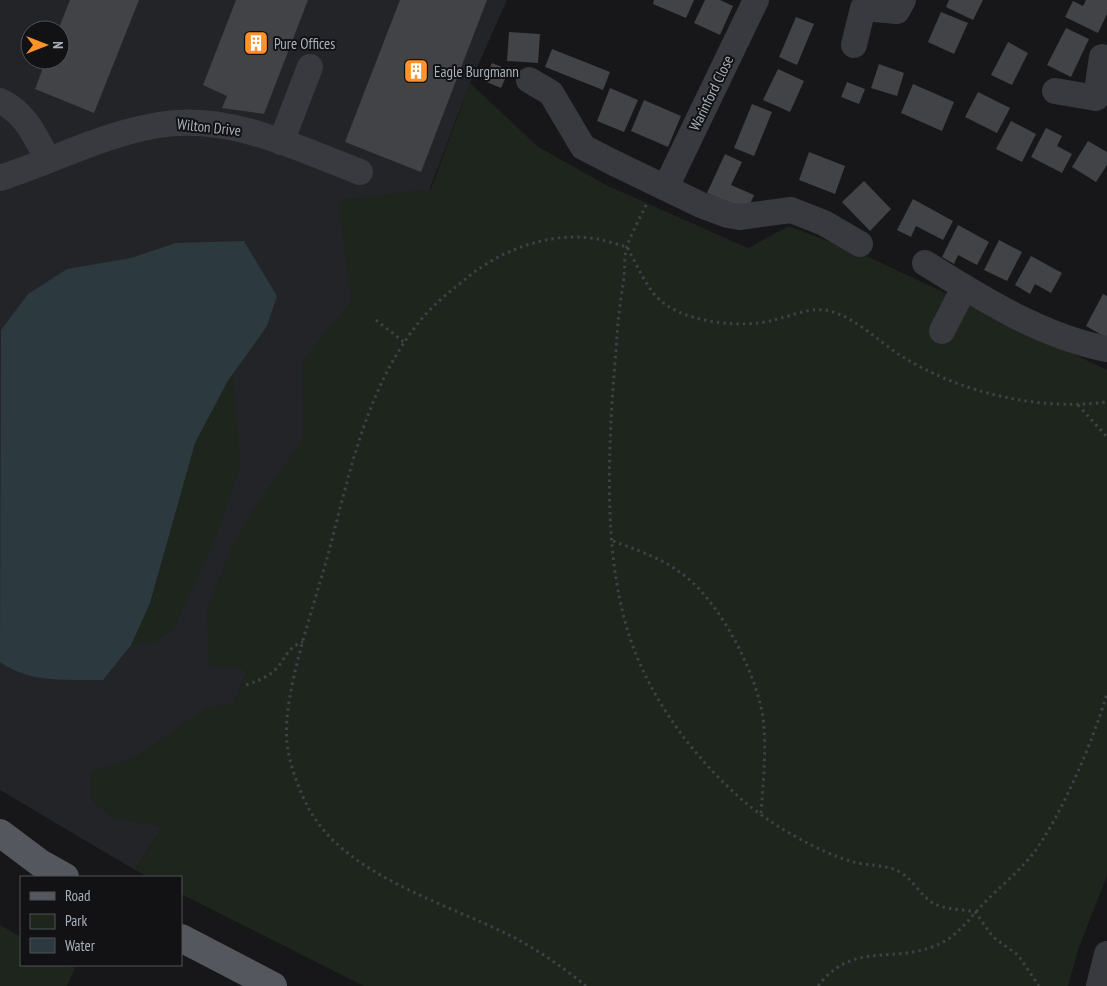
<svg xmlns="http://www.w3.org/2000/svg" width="1107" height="986" viewBox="0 0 1107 986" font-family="'PT Sans Narrow',sans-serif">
	<rect width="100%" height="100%" fill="#171719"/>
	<!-- built -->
	<path fill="#232427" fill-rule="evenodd" d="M0,0H507L470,83L226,725L135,870L0,790ZM30,30H60V60H30Z"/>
	<!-- green -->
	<g fill="#1d251d">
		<polygon points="470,83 537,146 606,185 748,248 789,226 871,258 1107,370 1107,876 1079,947 1068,986 364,986 181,894 181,877 149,877 135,870 162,827 111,817 91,799 91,772 135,757 207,708 234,702 247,670 209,666 207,610 232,546 257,504 303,439 302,362 351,301 339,200 431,189"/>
		<polygon points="233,374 240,467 215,539 173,630 152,643 131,645 150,603 195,443"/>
		<polygon points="0,925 21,937 21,965 69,965 75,968 67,986 0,986"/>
	</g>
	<!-- water -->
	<path fill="#2c3a3f" d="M244,241L277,296L267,326L227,382L195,443L150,603L131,645L103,680C69,680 29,683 0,662L1,330L28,294L67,269L131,258L176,243Z"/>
	<!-- building -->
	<g fill="#414347">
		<polygon points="70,0 139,0 94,113 35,89 46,60 60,60 60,30 58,30"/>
		<polygon points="236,0 308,0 264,114 222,108 227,96 203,85"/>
		<polygon points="400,0 487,0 421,172 345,142"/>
		<polygon points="654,0 694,0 686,18 653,4"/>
		<polygon points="705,0 720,0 733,6 720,35 694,23"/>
		<polygon points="949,0 983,0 973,20 946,7"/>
		<polygon points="1086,0 1107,0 1107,14 1098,33 1065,17 1073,1 1083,6"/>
		<polygon points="941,12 968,23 954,54 928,42"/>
		<polygon points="796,17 814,24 797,65 779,57"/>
		<polygon points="1066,28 1089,39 1071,77 1047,65"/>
		<polygon points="509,32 540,34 538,63 507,61"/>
		<polygon points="1008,42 1028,53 1012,85 991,75"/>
		<polygon points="552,49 610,72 603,90 545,67"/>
		<polygon points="492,63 509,70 501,88 484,81"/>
		<polygon points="879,64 904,73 897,96 871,88"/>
		<polygon points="778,69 804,81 790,112 763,100"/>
		<polygon points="847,82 865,89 859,104 841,97"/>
		<polygon points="913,84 954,102 942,131 901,113"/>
		<polygon points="610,88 638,100 624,132 597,121"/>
		<polygon points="978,92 1010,108 997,133 965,117"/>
		<polygon points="644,100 681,116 668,147 631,131"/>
		<polygon points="752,104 772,112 754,156 734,148"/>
		<polygon points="1011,121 1036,134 1022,162 996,149"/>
		<polygon points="1046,128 1062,136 1057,146 1072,154 1062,173 1031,157"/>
		<polygon points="1088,141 1107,152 1107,165 1096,182 1072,167"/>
		<polygon points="809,152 845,166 835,194 799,180"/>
		<polygon points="725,154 742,162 731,185 754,195 747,211 707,193"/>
		<polygon points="864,181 891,209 870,231 842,202"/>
		<polygon points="913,199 953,221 943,240 916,226 911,237 897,230"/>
		<polygon points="958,225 989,242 977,265 958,255 954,264 942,257"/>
		<polygon points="999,240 1022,252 1007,281 984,270"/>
		<polygon points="1031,256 1062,273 1051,293 1035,284 1030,294 1015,285"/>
		<polygon points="1103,294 1107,296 1107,338 1086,326"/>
	</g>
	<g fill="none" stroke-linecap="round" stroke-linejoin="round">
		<!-- path -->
		<g stroke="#3e4146" stroke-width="3" stroke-dasharray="2.5 4" stroke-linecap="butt">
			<path d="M646,205C640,218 632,232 627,246C624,256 625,268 624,278C621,297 618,317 617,337C609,434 599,560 635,652C658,710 699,763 747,804C774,826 817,851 850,861C865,866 884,864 898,871C912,878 919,893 931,902C944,910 961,909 975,912L993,937L1018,955L1039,986"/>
			<polyline points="376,320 405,343"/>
			<polyline points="1078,405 1107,437"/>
			<path d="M613,541C637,550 661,558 681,573C720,600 761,680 764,727C766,756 763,785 761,814"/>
			<path d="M246,685C257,681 266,678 275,670C286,659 287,647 303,642"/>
			<path d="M586,986C563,967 535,948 509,935C445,903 345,875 309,809C299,790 289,764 287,742C282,696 313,609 326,562C349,478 365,385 424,316C438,300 456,287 473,273C505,249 549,233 590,238C602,239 615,244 627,247C636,263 644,283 656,296C680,323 741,329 774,320C791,316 812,306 830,311C858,319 879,342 903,357C961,393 1039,411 1107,402"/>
			<path d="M818,986C852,942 889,963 932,947C953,940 962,927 976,912C993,892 1015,876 1032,855C1060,819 1095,737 1107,693"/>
		</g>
		<!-- minor -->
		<g stroke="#383a3f" stroke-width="26">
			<polyline points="854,45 863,8 897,11 903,0"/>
			<polyline points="529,80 551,93 583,147 612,162 701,205 728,215 739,217 791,210 824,223 860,244"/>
			<polyline points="1055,91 1096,98 1102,57"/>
			<path d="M0,101C26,113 35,136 48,160"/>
			<polyline points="281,142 310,67"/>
			<path d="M0,178C53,161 103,134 159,125C228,113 297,148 360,172"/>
			<polyline points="666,187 756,0"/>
			<path d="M925,263C981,298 1041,336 1107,349"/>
			<polyline points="942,331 964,288"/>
			<polyline points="1099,986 1107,954"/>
		</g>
		<!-- major -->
		<g stroke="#54585e" stroke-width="28">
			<polyline points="0,833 40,863 65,877"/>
			<polyline points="181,938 273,986"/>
		</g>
	</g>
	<!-- icons -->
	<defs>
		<symbol id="building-square" viewBox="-11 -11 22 22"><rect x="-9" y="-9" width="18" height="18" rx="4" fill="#ff932a" stroke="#121214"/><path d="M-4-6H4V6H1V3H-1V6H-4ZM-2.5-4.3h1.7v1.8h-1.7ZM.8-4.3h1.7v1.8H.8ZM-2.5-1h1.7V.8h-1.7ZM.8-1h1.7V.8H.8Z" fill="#fff"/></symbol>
	</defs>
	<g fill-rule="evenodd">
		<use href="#building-square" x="242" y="29" width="28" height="28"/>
		<use href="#building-square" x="402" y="57" width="28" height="28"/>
	</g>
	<g text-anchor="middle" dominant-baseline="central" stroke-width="4" stroke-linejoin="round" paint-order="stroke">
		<!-- poi labels -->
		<g font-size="15" fill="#a8b1ba" stroke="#121214" text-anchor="start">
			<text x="274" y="43">Pure Offices</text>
			<text x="434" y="71">Eagle Burgmann</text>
		</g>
		<!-- street labels -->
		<g font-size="15" fill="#a8b1ba" stroke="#121214">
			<text transform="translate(711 93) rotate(-64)">Warinford Close</text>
			<text transform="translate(209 127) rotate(6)">Wilton Drive</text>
		</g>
	</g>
	<!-- legend -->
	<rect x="20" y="876" width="162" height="90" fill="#121214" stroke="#4e5256"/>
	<rect x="30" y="892" width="25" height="8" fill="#54585e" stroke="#4e5256"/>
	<text x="65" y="901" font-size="15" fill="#a8b1ba">Road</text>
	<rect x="30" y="914" width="25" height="15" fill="#1d251d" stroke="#4e5256"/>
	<text x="65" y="926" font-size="15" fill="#a8b1ba">Park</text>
	<rect x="30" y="938" width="25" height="15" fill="#2c3a3f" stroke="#4e5256"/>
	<text x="65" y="951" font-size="15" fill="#a8b1ba">Water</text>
	<!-- north arrow -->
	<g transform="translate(45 45) rotate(90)"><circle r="24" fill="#121214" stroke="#4e5256"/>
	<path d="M0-4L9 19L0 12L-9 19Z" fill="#ff932a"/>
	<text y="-8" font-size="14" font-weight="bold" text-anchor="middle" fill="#a8b1ba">N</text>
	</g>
</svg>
